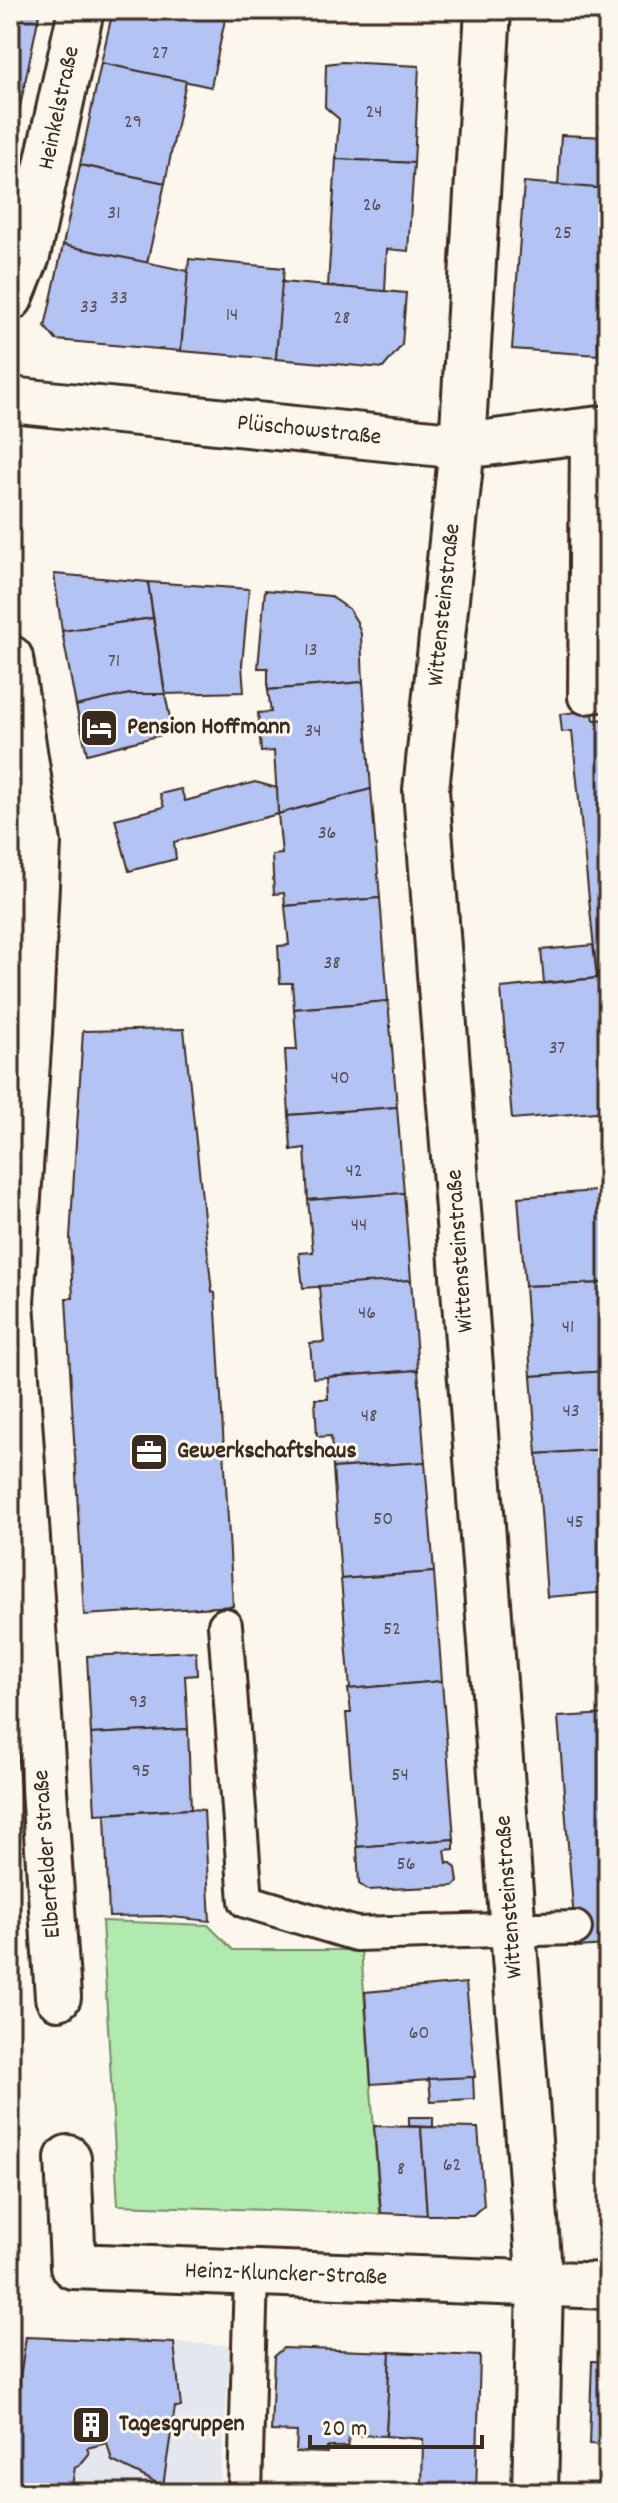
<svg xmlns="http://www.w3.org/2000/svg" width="618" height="2503" viewBox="0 0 618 2503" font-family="Dekko,sans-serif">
	<rect width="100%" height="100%" fill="#fbf7ec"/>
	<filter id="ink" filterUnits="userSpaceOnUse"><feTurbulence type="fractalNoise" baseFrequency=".0125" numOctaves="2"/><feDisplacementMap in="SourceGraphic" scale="16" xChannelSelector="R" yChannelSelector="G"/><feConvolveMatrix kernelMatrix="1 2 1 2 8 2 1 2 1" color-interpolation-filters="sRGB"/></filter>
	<g filter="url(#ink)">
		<!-- built -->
		<polygon fill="#e5e7ee" points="10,2335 231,2345 219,2493 10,2493"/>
		<!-- green -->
		<polygon fill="#b0eaaf" stroke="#768a66" stroke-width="2" points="102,1921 208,1925 233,1950 361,1950 380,2214 118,2205"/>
		<!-- building -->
		<g fill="#b3c3f3" stroke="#3b2a1e" stroke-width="2">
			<polygon points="10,10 40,10 10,155"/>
			<polygon points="113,10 227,10 211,87 101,63"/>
			<polygon points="342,62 419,66 414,163 336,159 339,119 325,107 326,64"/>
			<polygon points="101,63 186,81 165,183 80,165"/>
			<polygon points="561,135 608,137 608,189 558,186"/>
			<polygon points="336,159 414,163 408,251 387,249 385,292 328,286"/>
			<polygon points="80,165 165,183 147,263 63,245"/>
			<polygon points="524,182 608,189 598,355 512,349"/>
			<polygon points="63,245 188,271 181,351 56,340 45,327"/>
			<polygon points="189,259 284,268 276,359 181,351"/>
			<polygon points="608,278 608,346 598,346 603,279"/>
			<polygon points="282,282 406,293 402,345 383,368 276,359"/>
			<polygon points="54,574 148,582 153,618 62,631"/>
			<polygon points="148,582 249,589 242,665 244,692 165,694"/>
			<polygon points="265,590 330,596 349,609 357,622 361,634 363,682 268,690 268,668 258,668"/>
			<polygon points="153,618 165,694 130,694 76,706 62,631"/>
			<polygon points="363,682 371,789 278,814 274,751 261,752 258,713 271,712 268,690"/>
			<polygon points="130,694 165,694 173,732 87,754 76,706"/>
			<polygon points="592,710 594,720 608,719 608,977 597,978 572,731 562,732 560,714"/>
			<polygon points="255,782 277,788 278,814 174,842 176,859 129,871 115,819 164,807 160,794 181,789 185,801"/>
			<polygon points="371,789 380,898 285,906 284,893 274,894 272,855 282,854 278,814"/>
			<polygon points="380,898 388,1001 294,1009 292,983 280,983 278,946 289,945 285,906"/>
			<polygon points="593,945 597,978 544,983 541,950"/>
			<polygon points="608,977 608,1111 512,1119 501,988"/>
			<polygon points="388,1001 397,1107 289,1115 285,1050 297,1050 294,1009"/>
			<polygon points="184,1029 212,1292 215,1293 233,1606 84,1615 66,1298 73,1298 70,1238 83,1031"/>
			<polygon points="397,1107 404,1193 308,1200 305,1148 291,1150 289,1115"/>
			<polygon points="608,1190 608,1283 525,1286 518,1197"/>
			<polygon points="404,1193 411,1280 303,1288 299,1253 313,1252 308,1200"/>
			<polygon points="411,1280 418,1370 313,1378 310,1343 324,1342 319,1286"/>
			<polygon points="608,1283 608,1371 531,1376 525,1286"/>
			<polygon points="418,1370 425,1462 333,1468 331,1436 317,1437 315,1399 328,1399 327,1377"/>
			<polygon points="608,1371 608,1449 537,1454 531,1376"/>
			<polygon points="608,1449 608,1592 547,1597 537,1454"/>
			<polygon points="425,1462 434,1572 341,1579 333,1468"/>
			<polygon points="434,1572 442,1681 350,1689 341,1579"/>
			<polygon points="196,1651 197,1675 185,1676 188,1729 91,1734 87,1656"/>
			<polygon points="442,1681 454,1839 357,1847 346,1713 351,1713 348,1689"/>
			<polygon points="608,1714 608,1945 576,1947 558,1717"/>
			<polygon points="188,1729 191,1809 95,1814 91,1734"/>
			<polygon points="191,1809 204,1810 210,1921 162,1916 109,1917 105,1814"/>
			<polygon points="454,1839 454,1849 445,1850 447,1863 451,1863 456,1868 458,1882 453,1886 368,1890 359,1884 357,1847"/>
			<polygon points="466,1983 475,2077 371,2084 365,1992"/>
			<polygon points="473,2077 474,2099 431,2101 429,2079"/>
			<polygon points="409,2117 433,2117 433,2127 409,2126"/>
			<polygon points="374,2126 421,2127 427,2215 381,2213"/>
			<polygon points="421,2127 478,2128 484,2205 473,2215 427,2215"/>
			<polygon points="26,2337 174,2343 181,2407 175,2407 163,2486 112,2461 107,2443 87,2448 89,2454 79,2466 75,2467 71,2493 14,2493 14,2490 10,2489 10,2393 18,2392"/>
			<polygon points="283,2348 390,2352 386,2436 349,2435 348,2447 327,2447 327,2453 296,2452 297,2432 271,2431 274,2356"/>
			<polygon points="390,2352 480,2356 476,2493 383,2493 383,2485 422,2486 423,2439 386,2436"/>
			<polygon points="592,2361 608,2362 608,2445 589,2444"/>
		</g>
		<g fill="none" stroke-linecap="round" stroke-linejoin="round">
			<defs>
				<g id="service">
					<polyline points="587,431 585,697 608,694"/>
					<polyline points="225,1625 246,1901 356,1934 575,1928"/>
					<polyline points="245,2493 251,2274"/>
				</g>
				<g id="minor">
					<polyline points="10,298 27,256 81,10"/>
					<polyline points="10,400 462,446 608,428"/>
					<polyline points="10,658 38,843 29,1033 11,1302 58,1997"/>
					<polyline points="68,2158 73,2266 608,2286"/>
				</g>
				<polyline id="tertiary" points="488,10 462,446 426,790 540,2285 535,2493"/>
			</defs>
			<!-- service casing -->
			<use href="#service" stroke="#3b2a1e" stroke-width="38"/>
			<!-- minor casing -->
			<use href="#minor" stroke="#3b2a1e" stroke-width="50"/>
			<!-- tertiary casing -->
			<use href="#tertiary" stroke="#3b2a1e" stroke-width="50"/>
			<!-- service -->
			<use href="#service" stroke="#fbf7ec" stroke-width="32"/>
			<!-- minor -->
			<use href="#minor" stroke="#fbf7ec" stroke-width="44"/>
			<!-- tertiary -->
			<use href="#tertiary" stroke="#fbf7ec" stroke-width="44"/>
		</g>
	</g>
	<!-- icons -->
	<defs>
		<symbol id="hotel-square" viewBox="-11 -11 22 22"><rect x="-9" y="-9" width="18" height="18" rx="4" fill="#3b2a1e" stroke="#fbf7ec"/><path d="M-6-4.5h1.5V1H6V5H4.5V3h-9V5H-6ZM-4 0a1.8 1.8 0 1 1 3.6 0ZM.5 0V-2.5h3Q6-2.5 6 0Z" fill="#fff"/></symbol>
		<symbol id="office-square" viewBox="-11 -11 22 22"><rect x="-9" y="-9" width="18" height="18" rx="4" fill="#3b2a1e" stroke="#fbf7ec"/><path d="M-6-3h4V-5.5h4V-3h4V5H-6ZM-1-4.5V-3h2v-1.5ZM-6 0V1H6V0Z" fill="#fff"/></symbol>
		<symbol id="building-square" viewBox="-11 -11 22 22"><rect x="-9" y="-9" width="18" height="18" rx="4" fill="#3b2a1e" stroke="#fbf7ec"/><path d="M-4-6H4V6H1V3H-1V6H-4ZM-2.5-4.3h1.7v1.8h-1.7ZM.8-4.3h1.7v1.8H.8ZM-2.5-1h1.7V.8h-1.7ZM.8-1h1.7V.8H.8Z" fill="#fff"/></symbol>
	</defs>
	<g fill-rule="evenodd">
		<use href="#hotel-square" x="77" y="706" width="44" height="44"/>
		<use href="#office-square" x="127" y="1430" width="44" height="44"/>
		<use href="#building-square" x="69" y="2403" width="44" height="44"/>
	</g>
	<g text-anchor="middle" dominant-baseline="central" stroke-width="6" stroke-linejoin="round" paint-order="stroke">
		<!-- number labels -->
		<g font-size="20" fill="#595053">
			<text x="160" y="54">27</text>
			<text x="374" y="113">24</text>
			<text x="133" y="123">29</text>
			<text x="372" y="206">26</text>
			<text x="114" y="214">31</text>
			<text x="563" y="234">25</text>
			<text x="119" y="299">33</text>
			<text x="89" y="308">33</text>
			<text x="232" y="316">14</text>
			<text x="342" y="319">28</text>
			<text x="311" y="651">13</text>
			<text x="114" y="662">71</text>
			<text x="313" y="732">34</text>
			<text x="327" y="834">36</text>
			<text x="332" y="964">38</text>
			<text x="557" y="1049">37</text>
			<text x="340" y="1079">40</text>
			<text x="354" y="1172">42</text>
			<text x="359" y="1226">44</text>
			<text x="367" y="1314">46</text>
			<text x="568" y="1328">41</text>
			<text x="571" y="1412">43</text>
			<text x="369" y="1417">48</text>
			<text x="383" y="1520">50</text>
			<text x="575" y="1523">45</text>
			<text x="392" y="1630">52</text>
			<text x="138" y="1703">93</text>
			<text x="141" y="1772">95</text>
			<text x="400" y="1776">54</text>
			<text x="406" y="1865">56</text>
			<text x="419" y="2034">60</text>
			<text x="452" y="2166">62</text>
			<text x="401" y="2170">8</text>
		</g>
		<!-- street labels -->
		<g font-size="24" fill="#3b2a1e" stroke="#fbf7ec">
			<text transform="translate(60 108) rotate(-78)">Heinkelstraße</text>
			<text transform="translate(309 431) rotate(6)">Plüschowstraße</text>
			<text transform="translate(445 605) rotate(-84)">Wittensteinstraße</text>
			<text transform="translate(461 1251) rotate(-94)">Wittensteinstraße</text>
			<text transform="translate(48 1854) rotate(-94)">Elberfelder Straße</text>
			<text transform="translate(510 1897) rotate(-94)">Wittensteinstraße</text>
			<text transform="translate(286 2275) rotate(2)">Heinz-Kluncker-Straße</text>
		</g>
		<!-- poi labels -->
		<g font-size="24" font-weight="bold" fill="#3b2a1e" stroke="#fbf7ec" text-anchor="start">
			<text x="127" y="728">Pension Hoffmann</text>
			<text x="177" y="1452">Gewerkschaftshaus</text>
			<text x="119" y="2425">Tagesgruppen</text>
		</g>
	</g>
	<!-- margin -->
	<rect width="618" height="2503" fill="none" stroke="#fbf7ec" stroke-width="40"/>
	<rect x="20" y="20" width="578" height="2463" fill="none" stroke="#3b2a1e" stroke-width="3" filter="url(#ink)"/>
	<!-- scale -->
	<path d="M310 2435v12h172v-12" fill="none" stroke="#3b2a1e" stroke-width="4"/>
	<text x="322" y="2435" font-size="24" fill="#3b2a1e" stroke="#fbf7ec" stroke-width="6" paint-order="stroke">20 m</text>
</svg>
